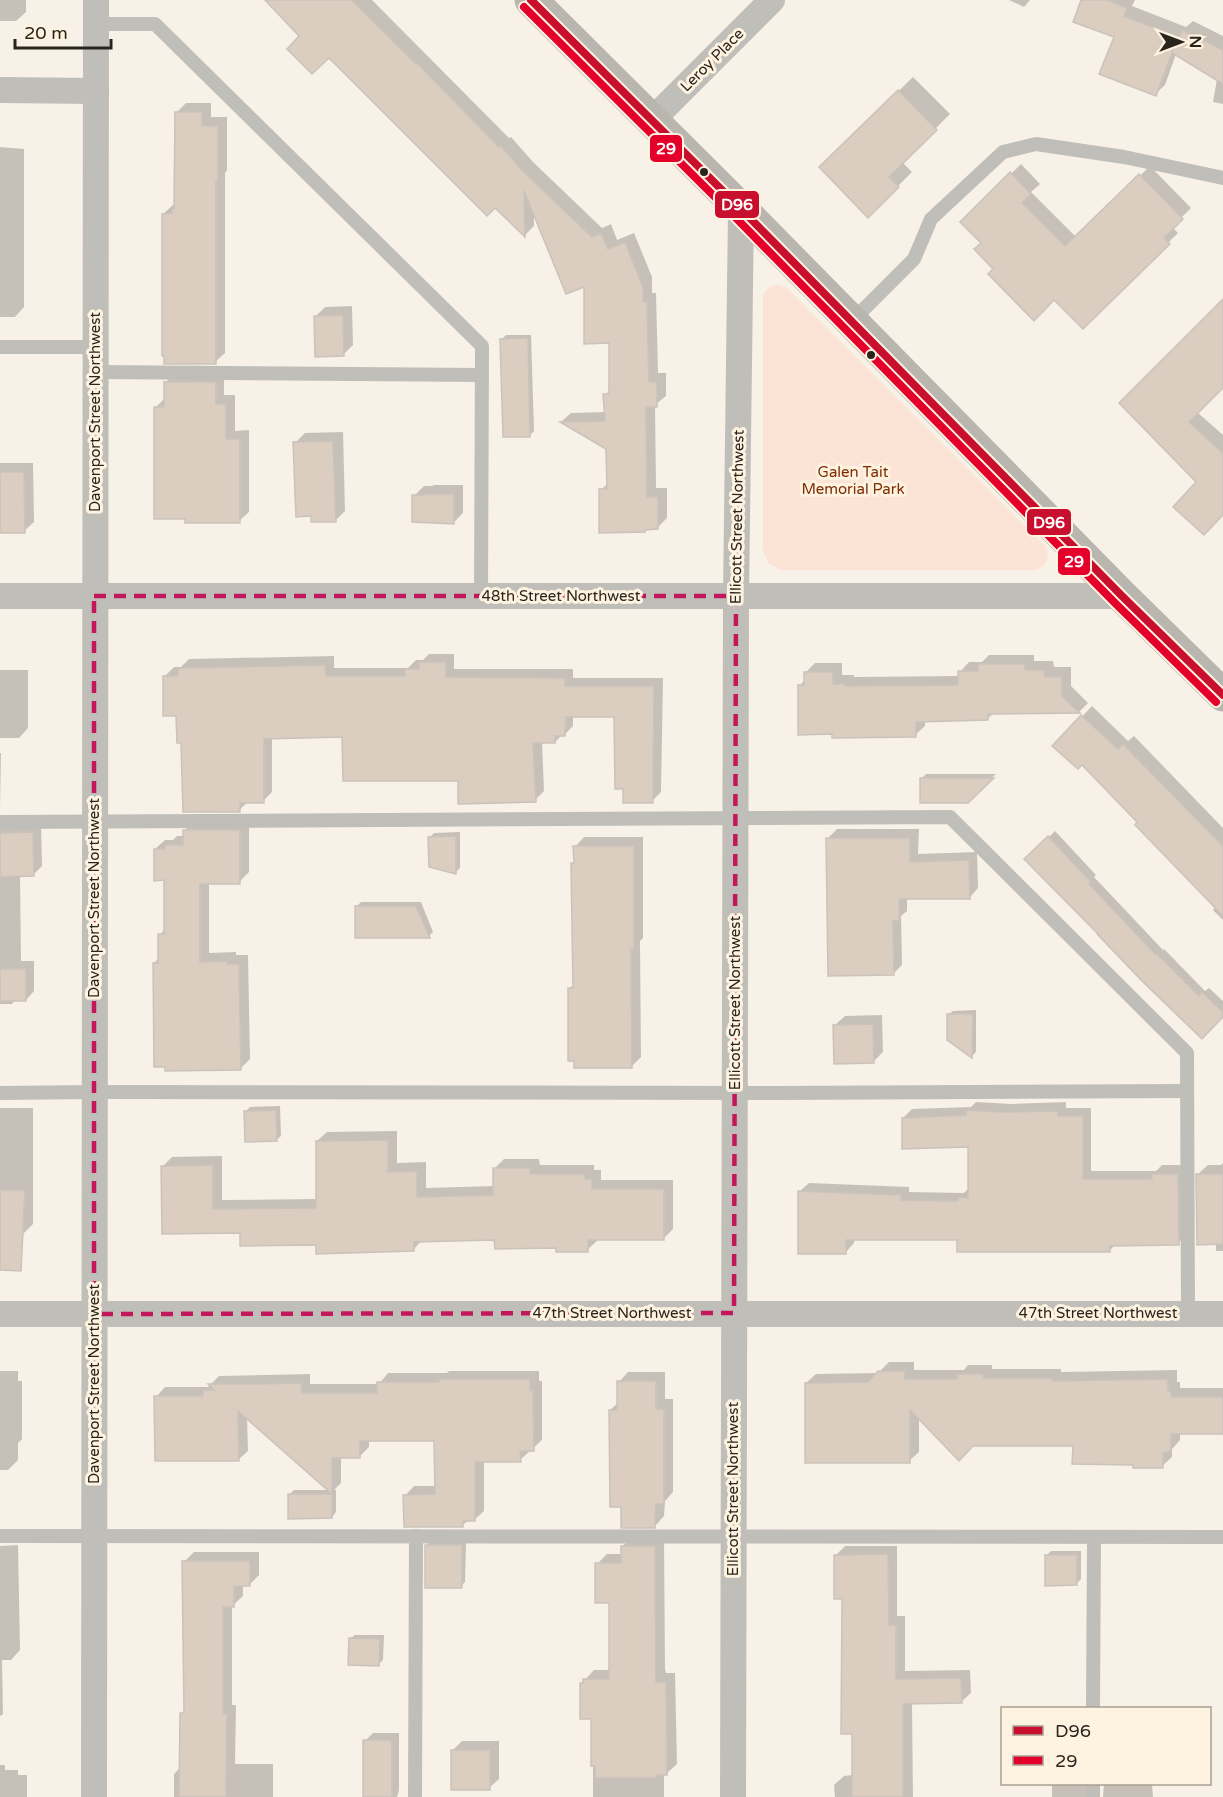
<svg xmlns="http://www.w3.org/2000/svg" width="1223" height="1797" viewBox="0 0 1223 1797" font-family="'Varela Round',sans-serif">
	<rect width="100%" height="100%" fill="#f8f1e7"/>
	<!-- green -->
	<path fill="#fbe3d6" d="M778,285L787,288L1046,547C1050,558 1047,566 1036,570H780L768,563L763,551V296C766,289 770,285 778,285Z"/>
	<!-- shadow -->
	<g fill="#0003" fill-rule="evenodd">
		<polygon points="0,0 26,0 26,12 16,21 0,21"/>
		<polygon points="266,0 372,0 509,138 511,137 533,162 602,228 611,224 617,240 634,233 652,277 652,293 656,293 658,373 666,373 666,396 655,405 656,488 667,488 667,518 657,528 601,490 608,483 607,448 562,421 571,413 606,412 605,395 611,389 611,342 585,285 534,212 534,226 525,235 329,56 301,36"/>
		<polygon points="1009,0 1030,0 1024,7"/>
		<polygon points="1083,0 1135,0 1132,6 1186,27 1193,21 1223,36 1223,104 1213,102 1217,79 1176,54 1165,85 1155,94 1116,36"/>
		<polygon points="913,77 950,114 902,162 912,172 868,216 821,167"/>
		<polygon points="186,103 211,103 211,117 227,117 227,170 225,173 225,353 215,362 163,214 173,205 175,205 176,113"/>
		<polygon points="0,147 24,149 24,307 15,317 0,317"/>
		<polygon points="1021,164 1040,184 1031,192 1076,237 1150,166 1191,208 1172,227 1178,233 1083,327 1054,298 995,269 983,243 962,222"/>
		<polygon points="1223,301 1223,386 1197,412 1223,435 1223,513 1198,482 1122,403"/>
		<polygon points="352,306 353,345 344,354 315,317 325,307"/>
		<polygon points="506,335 531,335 534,431 529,436 501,340"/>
		<polygon points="175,373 224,373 224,395 235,395 235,431 249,430 249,512 239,521 155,408 165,398 166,382"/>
		<polygon points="343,432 345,511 336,520 295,443 305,433"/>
		<polygon points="0,463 33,463 34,522 24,531 0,531"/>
		<polygon points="434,485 463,485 463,513 453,523 414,496 424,486 432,486"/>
		<path d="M429,654H454V669H573V678H663L661,792L652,801L616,715H573V726L564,735H562L555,742H542L544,791L535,800L459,779L344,736L272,737V792L263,801L248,802L239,810L183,741L178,714L165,676L174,667H181L189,659L334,656V668H408L416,660H423ZM563,709H566V727L563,730Z"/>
		<polygon points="989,655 1034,655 1034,661 1053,661 1054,667 1071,667 1071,686 1088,703 1079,712 994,713 987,719 925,721 925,726 915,735 834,733 799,686 805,680 805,673 815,663 842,663 842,675 854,675 854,677 960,676 960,672 969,662 982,662"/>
		<polygon points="0,670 28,670 28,728 19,738 0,738"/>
		<polygon points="1092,706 1128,741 1134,736 1223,828 1223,920 1213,910 1216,906 1083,763 1054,746"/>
		<polygon points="0,753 1,753 0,810"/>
		<polygon points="926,774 996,774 967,801 922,778"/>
		<polygon points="0,817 41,824 42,866 33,875 20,875 21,961 34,961 34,991 26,1000 15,1000 12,1004 0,1004"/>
		<polygon points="194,821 249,821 249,872 239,882 209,882 209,953 236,952 236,955 248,955 250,1059 241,1068 154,963 160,957 160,935 165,929 165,879 155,849 165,840 173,840 177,836 185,836 184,831"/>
		<polygon points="837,829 919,829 918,854 977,852 978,888 970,897 907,897 907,911 901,916 902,965 893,974 828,838"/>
		<polygon points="1055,831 1096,875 1094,877 1163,950 1164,949 1205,991 1209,988 1223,1001 1223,1015 1202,1037 1027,859"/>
		<polygon points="460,832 460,868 456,872 430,837 434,833"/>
		<polygon points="584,837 643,837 643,938 640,941 641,1057 632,1066 569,989 574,984 573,864 575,862 575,847"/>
		<polygon points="361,902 421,902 433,932 429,936 356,936 356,907"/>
		<polygon points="976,1010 976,1052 972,1056 948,1015 953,1011"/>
		<polygon points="882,1015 883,1052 873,1062 835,1025 845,1016"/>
		<polygon points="976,1102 1011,1104 1066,1102 1066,1108 1091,1108 1091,1171 1156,1171 1162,1165 1187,1165 1187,1234 1178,1243 1116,1244 1110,1250 959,1239 854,1239 854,1243 846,1252 800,1191 809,1183 909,1187 909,1192 964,1193 968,1189 969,1145 903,1118 912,1109 971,1107"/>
		<polygon points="280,1106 281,1136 276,1140 246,1111 250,1107"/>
		<polygon points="0,1108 33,1108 33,1224 23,1234 0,1233"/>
		<polygon points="397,1131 397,1163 426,1162 426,1188 495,1186 494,1169 504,1159 539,1159 540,1165 594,1165 594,1170 601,1170 601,1180 673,1180 673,1229 663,1239 597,1239 597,1241 587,1250 496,1238 422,1240 413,1250 318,1244 241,1231 163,1232 163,1166 172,1157 222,1156 222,1200 318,1199 317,1141 327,1132"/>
		<polygon points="1223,1163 1223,1251 1216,1251 1216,1243 1198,1174 1208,1165 1221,1165"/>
		<polygon points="889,1362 914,1362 914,1370 964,1370 968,1365 992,1365 992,1369 1061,1369 1061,1372 1177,1370 1177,1382 1180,1382 1180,1388 1223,1388 1223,1433 1180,1433 1180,1440 1172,1449 1172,1457 1162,1466 1134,1464 1074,1444 919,1417 919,1452 909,1461 806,1383 816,1374 878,1373"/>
		<polygon points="0,1371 18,1371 18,1381 22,1381 22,1439 18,1443 18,1460 8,1470 0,1470"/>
		<polygon points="449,1371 539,1371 539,1381 542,1381 542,1440 520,1460 484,1460 484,1511 474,1520 468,1520 462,1526 405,1496 414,1486 436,1486 436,1440 369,1440 369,1447 360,1456 341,1456 341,1483 334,1490 336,1490 336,1512 332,1517 289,1495 294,1490 331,1490 247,1417 248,1451 238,1460 156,1397 165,1387 208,1387 219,1376 310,1374 310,1384 379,1384 388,1373 447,1373"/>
		<polygon points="628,1372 665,1372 665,1399 673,1399 673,1492 665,1501 664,1516 655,1526 623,1505 610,1410 619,1402 619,1382"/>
		<polygon points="632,1536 664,1537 665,1669 666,1673 675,1673 677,1764 667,1773 664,1773 664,1797 593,1797 593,1717 581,1684 594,1670 611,1670 611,1601 597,1564 607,1554 623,1554 623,1546"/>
		<polygon points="431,1541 466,1542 465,1582 461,1586 426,1546"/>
		<polygon points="18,1545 20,1650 11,1660 2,1660 3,1714 0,1716 0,1546"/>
		<polygon points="845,1546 897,1546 897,1616 905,1616 905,1671 970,1670 971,1693 961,1702 912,1703 913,1797 835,1797 834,1785 844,1776 853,1775 853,1733 843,1597 835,1556"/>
		<polygon points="1051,1551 1081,1551 1081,1579 1076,1584 1046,1556"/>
		<polygon points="194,1552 259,1552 259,1575 249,1585 243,1585 243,1596 232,1606 232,1705 236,1705 235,1764 273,1764 273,1797 174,1797 174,1774 181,1767 182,1714 185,1711 184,1562"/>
		<polygon points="355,1635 384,1635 383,1660 379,1664 350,1639"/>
		<polygon points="373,1733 399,1733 399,1790 397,1797 365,1797 365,1741"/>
		<polygon points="462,1741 499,1741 499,1779 489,1788 452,1751"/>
		<polygon points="0,1765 5,1765 5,1770 18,1770 18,1775 27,1775 27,1797 0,1797"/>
		<polygon points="1052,1784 1090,1784 1094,1797 1052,1797"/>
		<polygon points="1104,1784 1152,1784 1153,1797 1103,1797"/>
	</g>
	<!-- building -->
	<g fill="#dbcdbf" stroke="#cac3bc" stroke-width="1.5">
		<polygon points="265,0 352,0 416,64 417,63 499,147 500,145 523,171 592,237 601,233 608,249 625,242 643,287 643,302 647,302 649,382 657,382 657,407 646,407 647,497 658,497 658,529 645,530 645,532 599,533 599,489 607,489 606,449 560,422 605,421 603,394 609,394 609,343 584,344 584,287 566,294 524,191 525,237 495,208 487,216 329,58 312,74 287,49 299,36"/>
		<polygon points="1081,0 1108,0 1127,8 1124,16 1178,37 1156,96 1099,74 1114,37 1073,22"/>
		<polygon points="1182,30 1223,50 1223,84 1172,53"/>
		<polygon points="898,90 937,130 889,177 899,187 868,218 819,167"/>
		<polygon points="175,112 202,112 202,126 218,126 218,181 216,181 216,364 164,364 164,356 162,356 162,214 172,213 172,209 174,209"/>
		<polygon points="1010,172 1031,194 1022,203 1065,246 1139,174 1183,219 1164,238 1170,244 1083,329 1054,300 1034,321 988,274 993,269 974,249 981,243 960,222"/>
		<polygon points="1223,299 1223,388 1189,422 1223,453 1223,515 1204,535 1173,507 1196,482 1119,403"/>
		<polygon points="343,315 344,356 315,357 314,316"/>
		<polygon points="528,338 530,437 503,437 500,339"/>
		<polygon points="164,382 216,382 216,404 226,404 226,439 240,439 240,523 185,523 185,519 154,519 154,407 164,407"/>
		<polygon points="333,441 336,522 311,522 311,516 296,517 293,442"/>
		<polygon points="0,472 24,472 25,533 0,533"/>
		<polygon points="423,494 454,494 454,524 412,522 412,495 423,495"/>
		<polygon points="419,662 446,662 446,677 565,678 565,686 654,686 653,803 623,803 623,789 615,789 614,717 565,717 565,736 555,736 555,743 533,743 536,802 458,804 458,781 343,781 342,737 264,739 264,803 240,803 240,812 183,812 181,743 177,743 176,716 163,716 163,676 178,676 178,668 325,665 326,676 405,676 405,669 419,669"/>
		<polygon points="978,664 1025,664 1025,670 1044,670 1045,677 1062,677 1062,696 1080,713 988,714 988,720 916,722 916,737 832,738 832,734 798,735 798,685 804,685 804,672 833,672 833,684 845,684 845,686 958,685 958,671 978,671"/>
		<polygon points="1081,715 1118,749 1123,744 1223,846 1223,916 1135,825 1137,822 1082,765 1078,769 1052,746"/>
		<polygon points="920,778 994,778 968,803 920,803"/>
		<polygon points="183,830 240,830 240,884 200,884 200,962 227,961 227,964 239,964 241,1070 165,1071 165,1067 154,1067 153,963 158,963 158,934 164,934 164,880 154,881 154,849 165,849 165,845 183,845"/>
		<polygon points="33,832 34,876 0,877 0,833"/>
		<polygon points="456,836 456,874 429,867 428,837"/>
		<polygon points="1048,836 1091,882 1089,884 1156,955 1157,954 1199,996 1202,992 1223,1012 1223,1017 1202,1039 1141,980 1098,935 1099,935 1024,859"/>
		<polygon points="826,838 910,838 910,862 969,860 970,899 899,899 899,921 893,921 894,975 828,976"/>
		<polygon points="573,846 634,846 634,949 631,949 632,1068 574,1068 574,1061 568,1061 568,988 573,988 571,863 574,863"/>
		<polygon points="355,906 416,906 430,938 355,938"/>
		<rect x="0" y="969" width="26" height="32"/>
		<polygon points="947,1014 973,1014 972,1058 947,1040"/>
		<polygon points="873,1024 874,1063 834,1064 833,1025"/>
		<polygon points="276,1110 277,1141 245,1142 244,1111"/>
		<polygon points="966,1110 1001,1112 1058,1111 1058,1116 1083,1116 1083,1179 1152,1179 1151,1174 1178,1174 1179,1245 1110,1246 1110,1252 957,1252 957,1240 846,1240 846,1254 798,1254 798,1191 901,1195 901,1200 958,1201 958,1197 968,1198 968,1147 902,1149 902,1118 966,1115"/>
		<polygon points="388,1140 388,1172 417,1171 417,1197 493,1195 493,1168 530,1168 530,1174 585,1174 585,1179 592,1179 592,1189 664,1189 664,1240 588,1240 588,1252 556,1252 556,1248 495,1249 494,1240 414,1242 414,1251 316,1254 316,1245 240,1246 240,1233 162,1234 161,1166 213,1165 213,1209 316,1208 316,1141"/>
		<polygon points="1196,1174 1223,1174 1223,1244 1197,1245"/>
		<polygon points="0,1190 25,1190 21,1271 0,1270"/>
		<polygon points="878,1371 905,1371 905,1379 957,1379 957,1374 983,1374 983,1378 1052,1378 1052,1381 1168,1379 1168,1391 1171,1391 1171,1397 1223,1397 1223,1434 1171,1434 1171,1451 1163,1453 1163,1468 1133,1468 1133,1465 1072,1464 1073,1446 973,1446 959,1461 910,1410 910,1463 805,1463 805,1383 868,1382"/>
		<polygon points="439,1379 530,1379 530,1390 533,1390 534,1451 520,1451 521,1462 475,1462 475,1521 463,1521 463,1527 404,1527 403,1495 435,1494 434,1441 360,1441 360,1458 332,1458 332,1494 238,1411 239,1461 155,1461 154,1396 203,1396 203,1390 214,1390 208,1384 255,1384 301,1383 302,1393 377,1393 377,1382 439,1382"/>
		<polygon points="617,1381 656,1381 656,1409 664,1409 664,1504 656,1504 655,1528 621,1528 621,1507 610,1507 609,1410 617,1410"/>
		<polygon points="288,1494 332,1494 332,1518 288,1519"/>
		<rect x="425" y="1545" width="37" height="43"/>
		<polygon points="621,1546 655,1546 656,1679 656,1682 666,1682 667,1740 667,1775 656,1775 656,1778 595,1778 595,1766 591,1766 591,1719 580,1719 580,1683 583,1683 583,1679 609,1679 609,1603 595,1603 595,1563 621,1563"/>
		<polygon points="888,1554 889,1625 896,1625 896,1679 961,1678 962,1703 903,1704 903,1797 852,1797 852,1734 841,1734 842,1599 834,1599 834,1555"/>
		<polygon points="1045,1555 1077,1555 1077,1585 1045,1586"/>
		<polygon points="182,1561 250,1561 250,1586 234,1586 234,1607 223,1607 223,1714 227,1714 226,1797 179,1797 180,1713 184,1713"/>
		<polygon points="349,1638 380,1639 379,1666 348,1665"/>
		<rect x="363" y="1740" width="29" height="57"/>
		<rect x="451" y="1750" width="39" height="40"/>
	</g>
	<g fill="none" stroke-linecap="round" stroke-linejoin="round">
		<!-- lane -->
		<g stroke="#c0beb9" stroke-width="14">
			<polyline points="96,24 155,24 482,346 481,596"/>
			<polyline points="852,321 914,259 931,219 1003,152 1036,144 1124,157 1223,178"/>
			<polyline points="0,347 95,347"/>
			<polyline points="96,372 482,375"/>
			<polyline points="0,822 950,817 1187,1053 1188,1314"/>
			<polyline points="0,1093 94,1092 774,1093 1187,1091"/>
			<polyline points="0,1536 1223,1537"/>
			<polyline points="1093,1708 1094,1537"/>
			<polyline points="415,1797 416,1536"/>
			<polyline points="1093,1797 1093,1784"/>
		</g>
		<!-- street -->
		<g stroke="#c0beb9" stroke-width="26">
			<polyline points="0,90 96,91"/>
			<polyline points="651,121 772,0"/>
			<polyline points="0,596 1122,596"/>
			<polyline points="0,1314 1223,1314"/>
			<polyline points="94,1797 96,0"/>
			<polyline points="733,1797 736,596 741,209"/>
		</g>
		<!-- primary -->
		<polyline stroke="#b9b6b0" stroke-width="33" points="531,0 741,209 1122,596 1223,695"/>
		<defs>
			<polyline id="bus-1" points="531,0 741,209 1122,596 1223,695"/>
			<polyline id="bus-2" points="524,7 734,216 1115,603 1216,702"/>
		</defs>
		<!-- bus-1 casing -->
		<use href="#bus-1" stroke="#fef2e1" stroke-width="12"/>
		<!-- bus-2 casing -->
		<use href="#bus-2" stroke="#fef2e1" stroke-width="12"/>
		<!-- bus-1 -->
		<use href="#bus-1" stroke="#c8102e" stroke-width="8"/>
		<!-- bus-2 -->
		<use href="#bus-2" stroke="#e4002b" stroke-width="8"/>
	</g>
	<!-- marked area -->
	<path fill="none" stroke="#c2185b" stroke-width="4.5" stroke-dasharray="12 8" stroke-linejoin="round" d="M94,596H736L734,1313L94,1314Z"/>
	<!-- markers -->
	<g fill="#2a251c" stroke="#fef2e1" stroke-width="2">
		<circle cx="704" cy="172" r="5"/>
		<circle cx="871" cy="355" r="5"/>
	</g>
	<g text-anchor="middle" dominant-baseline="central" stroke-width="6" stroke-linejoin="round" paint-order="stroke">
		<!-- street labels -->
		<g font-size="15" fill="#2a251c" stroke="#fef2e1">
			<text transform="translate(712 60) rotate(-45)">Leroy Place</text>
			<text transform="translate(95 412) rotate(-90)">Davenport Street Northwest</text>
			<text transform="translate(737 517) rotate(-89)">Ellicott Street Northwest</text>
			<text x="561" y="596">48th Street Northwest</text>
			<text transform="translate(94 898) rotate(-90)">Davenport Street Northwest</text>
			<text transform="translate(735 1003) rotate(-90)">Ellicott Street Northwest</text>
			<text x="612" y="1313">47th Street Northwest</text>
			<text x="1098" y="1313">47th Street Northwest</text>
			<text transform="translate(94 1384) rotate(-90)">Davenport Street Northwest</text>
			<text transform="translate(733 1489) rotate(-90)">Ellicott Street Northwest</text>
		</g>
		<!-- park labels -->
		<g font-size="15" fill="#7f2c01" stroke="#fef2e1">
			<text x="853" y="472">Galen Tait<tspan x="853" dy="17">Memorial Park</tspan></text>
		</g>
	</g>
	<g stroke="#fef2e1" stroke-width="2">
		<rect x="649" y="134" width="34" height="29" rx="6" fill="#e4002b"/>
		<rect x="714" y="190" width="46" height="29" rx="6" fill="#c8102e"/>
		<rect x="1026" y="508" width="46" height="28" rx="6" fill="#c8102e"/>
		<rect x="1057" y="547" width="34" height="29" rx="6" fill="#e4002b"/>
	</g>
	<g font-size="16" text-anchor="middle" font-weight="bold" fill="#fff">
		<text x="666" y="154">29</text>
		<text x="737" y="210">D96</text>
		<text x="1049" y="528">D96</text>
		<text x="1074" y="567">29</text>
	</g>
	<!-- legend -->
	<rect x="1001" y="1707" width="210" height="78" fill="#fef2e1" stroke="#a9a092" stroke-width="1.5"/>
	<rect x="1013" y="1726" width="30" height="9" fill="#c8102e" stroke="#a9a092" stroke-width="1.5"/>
	<text x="1055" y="1737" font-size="18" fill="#2a251c">D96</text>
	<rect x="1013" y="1756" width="30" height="9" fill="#e4002b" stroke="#a9a092" stroke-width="1.5"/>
	<text x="1055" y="1767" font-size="18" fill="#2a251c">29</text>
	<!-- north arrow -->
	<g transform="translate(1181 42) rotate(90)" stroke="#fef2e1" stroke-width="4.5" paint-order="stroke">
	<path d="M0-4.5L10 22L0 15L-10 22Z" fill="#2a251c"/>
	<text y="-9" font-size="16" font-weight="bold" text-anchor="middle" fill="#2a251c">N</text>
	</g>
	<!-- scale -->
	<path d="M15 39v9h96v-9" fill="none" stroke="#2a251c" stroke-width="3"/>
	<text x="24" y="39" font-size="18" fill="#2a251c" stroke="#fef2e1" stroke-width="4.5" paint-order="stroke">20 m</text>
</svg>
